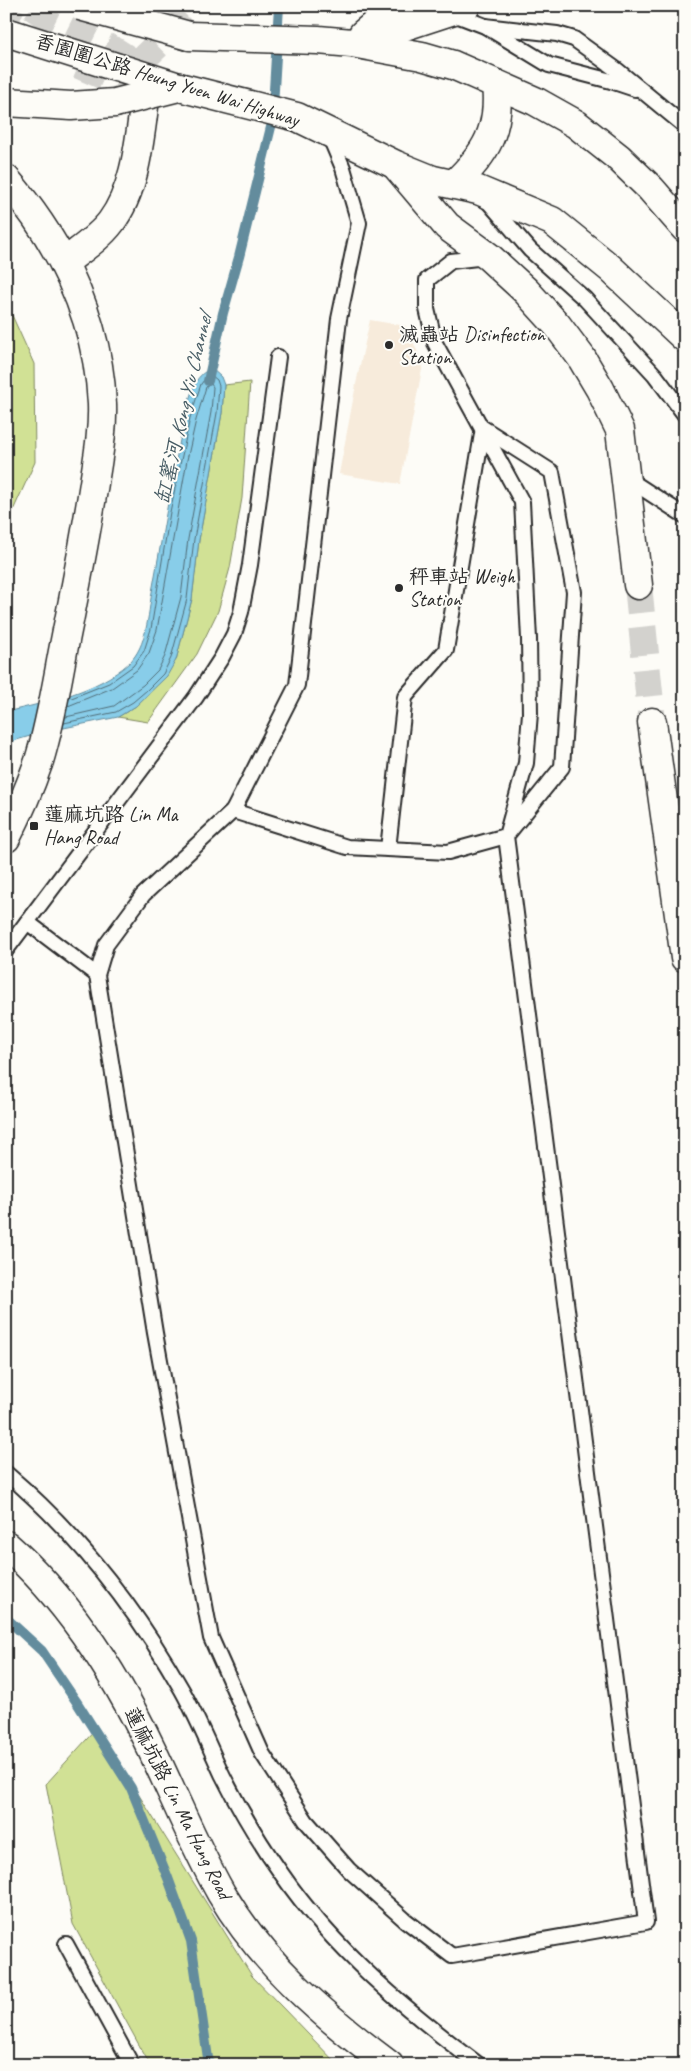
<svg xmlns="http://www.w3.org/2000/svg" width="691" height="2071" viewBox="0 0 691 2071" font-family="Caveat,'LXGW WenKai TC',sans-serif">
	<rect width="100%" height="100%" fill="#fdfcf7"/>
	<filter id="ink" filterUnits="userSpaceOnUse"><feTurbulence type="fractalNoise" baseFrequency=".02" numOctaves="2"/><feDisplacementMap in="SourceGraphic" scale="10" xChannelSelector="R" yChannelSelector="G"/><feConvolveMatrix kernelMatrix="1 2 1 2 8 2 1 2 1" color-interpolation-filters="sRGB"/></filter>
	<g filter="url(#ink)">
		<!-- built -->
		<polygon fill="#f7ebdb" points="370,320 406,326 423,364 400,484 339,474 357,379"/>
		<!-- green -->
		<g fill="#d1e195" stroke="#7e8660">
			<polygon points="6,302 34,364 35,462 6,526"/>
			<polygon points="250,382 242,498 230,568 218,611 197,654 148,722 118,717 136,706 176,660 192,599 199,540 222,413 224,385"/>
			<polygon points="97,1728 252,1976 338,2065 150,2065 73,1924 46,1784"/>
		</g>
		<!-- water -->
		<path fill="#88cde9" stroke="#638c9d" d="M211,368L221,377L224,385L222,413L199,540L192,599L176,660L167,676L136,706L118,717L44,732L6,743V712C47,702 97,692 129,663C147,646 148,615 152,592C162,539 170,487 181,435C185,419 189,393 197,380C201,374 206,371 211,368Z"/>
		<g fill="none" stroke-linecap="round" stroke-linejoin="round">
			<!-- shore -->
			<g stroke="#506c77" stroke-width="1">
				<polyline points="66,717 114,706 143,685 158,670 165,656 181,597 188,539 211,412 213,387 211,384 206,387 196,420 187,460 157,630 149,653 137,670 112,688 68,706"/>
				<polyline points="64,723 116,712 133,702 147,690 163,674 171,658 187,599 194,539 217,413 219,386 217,380 211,375 207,376 201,384 190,418 170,512 151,629 144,651 133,666 109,683 69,699"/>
			</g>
			<!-- stream -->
			<g stroke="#638c9d" stroke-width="10">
				<polyline points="208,381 223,313 239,257 272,123 279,6"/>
				<polyline points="6,1618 42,1651 76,1701 131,1788 168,1878 191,1941 209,2065"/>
			</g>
			<!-- minor-tunnel -->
			<polyline stroke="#d3d2ce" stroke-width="28" stroke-dasharray="28 14" stroke-linecap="butt" points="137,65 197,6"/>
			<!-- tertiary-tunnel -->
			<g stroke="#d3d2ce" stroke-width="28" stroke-dasharray="28 14" stroke-linecap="butt">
				<polyline points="32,6 49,18 115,51 137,65 144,79"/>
				<polyline points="6,18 11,6"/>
				<polyline points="79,65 111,79 144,107"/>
			</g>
			<!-- trunk-tunnel -->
			<polyline stroke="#d3d2ce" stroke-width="28" stroke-dasharray="28 14" stroke-linecap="butt" points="638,585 652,722"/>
			<defs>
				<g id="service">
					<polyline points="451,13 485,26 549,65 611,81 635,89"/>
					<polyline points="485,26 557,34 574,39 617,70 685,126"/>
					<polyline points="329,135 343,168 359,223 339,319 297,685 233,811 143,895 106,945 97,975 155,1333 211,1638 262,1753 306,1821 349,1870 405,1920 452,1956 646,1922 506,836 562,767 574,592 552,472 483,428 446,650 405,697 388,849"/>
					<polyline points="486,199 530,250 585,299 655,375 685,415"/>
					<polyline points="625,477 685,516"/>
					<polyline points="233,811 347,847 448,852 506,836 526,763 530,713 529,639 522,502 435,343 427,309 427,280 451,261 486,257"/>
					<polyline points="27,922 97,975"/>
					<polyline points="6,950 196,697 222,657 234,634 241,612 250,565 278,357"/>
					<path d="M6,1473C78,1534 136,1609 182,1690C197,1717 209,1746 222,1774C239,1808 259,1842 281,1873C334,1950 405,2009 479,2065"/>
					<polyline points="66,1944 132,2065"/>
				</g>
				<g id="tertiary">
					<path d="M6,179C61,243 98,319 102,404C103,431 98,457 94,483C87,529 78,575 69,621C59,667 53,716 39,761C30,787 19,813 6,838"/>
					<path d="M64,263C80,250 99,238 111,222C135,190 139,144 144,107"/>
					<path d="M6,1545C70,1601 116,1675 152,1750C175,1798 195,1847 221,1893C263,1964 324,2016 389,2065"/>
				</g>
				<g id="trunk">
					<polyline points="6,32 119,68"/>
					<polyline points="363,34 397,6"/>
					<polyline points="189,36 318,40 352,43 422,56 453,65 535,101 576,124 619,158 651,189 685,228"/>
					<polyline points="356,42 466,6"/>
					<polyline points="179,87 297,117 396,165 433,180 478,190 552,221 610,268 685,338"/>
					<polyline points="6,102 71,106 115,103"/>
					<polyline points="398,168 447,226 489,257 526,291 557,325 581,357 600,389 620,430 638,585"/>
					<path d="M454,184C486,154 501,129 496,84"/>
					<polyline points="652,722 685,958"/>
				</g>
			</defs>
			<!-- service casing -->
			<use href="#service" stroke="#2b2b2b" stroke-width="18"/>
			<!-- tertiary casing -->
			<use href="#tertiary" stroke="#2b2b2b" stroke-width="31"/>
			<!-- trunk casing -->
			<use href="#trunk" stroke="#2b2b2b" stroke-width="31"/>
			<!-- service -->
			<use href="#service" stroke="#fdfcf7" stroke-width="14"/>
			<!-- tertiary -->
			<use href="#tertiary" stroke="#fdfcf7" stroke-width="28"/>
			<!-- trunk -->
			<use href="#trunk" stroke="#fdfcf7" stroke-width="28"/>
			<defs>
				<g id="trunk-bridge">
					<polyline points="80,6 189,36"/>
					<polyline points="119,68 179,87"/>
					<polyline points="115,103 179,87"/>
				</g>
			</defs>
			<!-- trunk-bridge casing -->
			<use href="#trunk-bridge" stroke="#2b2b2b" stroke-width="31" stroke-linecap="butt"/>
			<!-- trunk-bridge -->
			<use href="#trunk-bridge" stroke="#fdfcf7" stroke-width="28"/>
		</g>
	</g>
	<!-- markers -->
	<g fill="#2b2b2b" stroke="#fdfcf7" stroke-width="2">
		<circle cx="389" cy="345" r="5"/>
		<circle cx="399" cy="588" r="5"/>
		<rect x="29" y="821" width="10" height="10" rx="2.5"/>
	</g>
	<g text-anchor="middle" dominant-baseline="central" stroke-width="4" stroke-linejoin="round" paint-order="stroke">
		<!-- street labels -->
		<g font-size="20" fill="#2b2b2b" stroke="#fdfcf7">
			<text transform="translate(167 80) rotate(17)">香園圍公路 Heung Yuen Wai Highway</text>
			<text transform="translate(178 1803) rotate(63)">蓮麻坑路 Lin Ma Hang Road</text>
		</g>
		<!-- poi labels -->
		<g font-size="20" fill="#2b2b2b" stroke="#fdfcf7" text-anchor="start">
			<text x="399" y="334">滅蟲站 Disinfection<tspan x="399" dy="23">Station</tspan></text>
			<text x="409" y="576">秤車站 Weigh<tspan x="409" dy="23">Station</tspan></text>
			<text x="44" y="814">蓮麻坑路 Lin Ma<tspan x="44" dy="23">Hang Road</tspan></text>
		</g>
		<!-- water labels -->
		<g font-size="21" font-style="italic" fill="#475c64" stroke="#fdfcf7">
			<text transform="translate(183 409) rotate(-77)">缸窰河 Kong Yiu Channel</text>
		</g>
	</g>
	<!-- margin -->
	<rect width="691" height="2071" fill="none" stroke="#fdfcf7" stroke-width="25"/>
	<rect x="12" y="12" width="666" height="2046" fill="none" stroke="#2b2b2b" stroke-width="2" filter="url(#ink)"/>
</svg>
